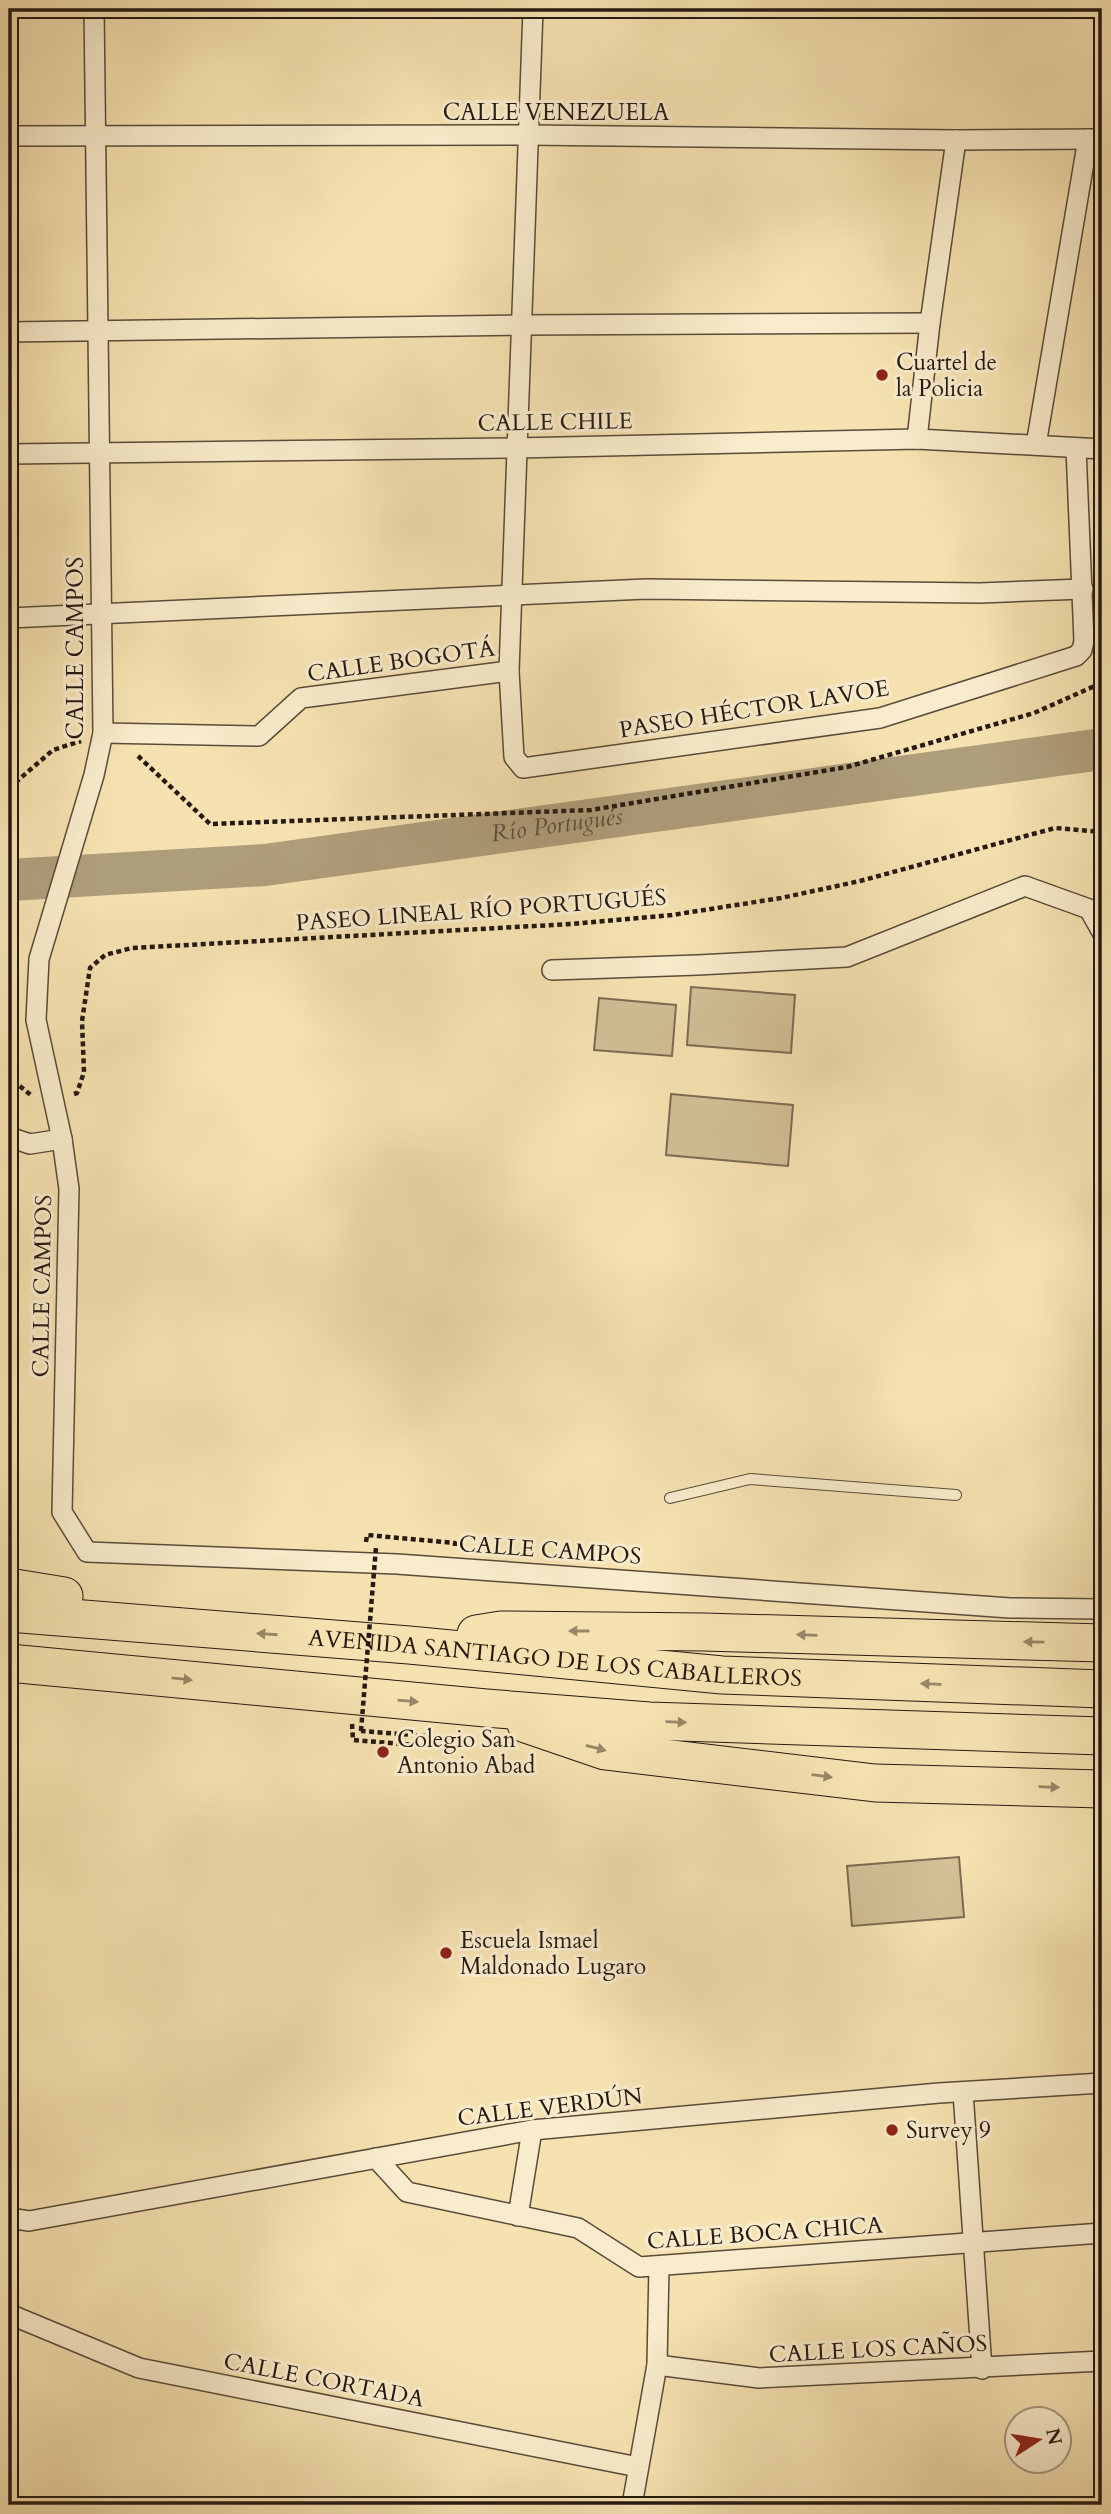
<svg xmlns="http://www.w3.org/2000/svg" width="1111" height="2514" viewBox="0 0 1111 2514" font-family="Cardo,serif">
	<rect width="100%" height="100%" fill="#f6e2b1"/>
	<filter id="stains"><feTurbulence type="fractalNoise" baseFrequency=".00286" numOctaves="4"/><feColorMatrix values="0 0 0 0 .2 0 0 0 0 .09 0 0 0 0 .02 0 0 0 .5 -.17"/></filter>
	<radialGradient id="worn" r=".72"><stop offset=".6" stop-color="#630" stop-opacity="0"/><stop offset="1" stop-color="#630" stop-opacity=".3"/></radialGradient>
	<!-- green -->
	<g fill="#d2c096" stroke="#7c6c54" stroke-width="2">
		<polygon points="691,987 795,995 791,1053 687,1045"/>
		<polygon points="599,998 676,1005 672,1056 594,1050"/>
		<polygon points="671,1094 793,1105 788,1166 666,1155"/>
		<polygon points="959,1857 964,1917 852,1926 847,1866"/>
	</g>
	<g fill="none" stroke-linecap="round" stroke-linejoin="round">
		<!-- river -->
		<path stroke="#af9e7b" stroke-width="42" id="s1" d="M9,880L265,865L1102,749"/>
		<defs>
			<polyline id="service" points="670,1498 750,1479 956,1495"/>
			<g id="minor">
				<polyline points="94,9 103,733 94,775 39,959 36,1020 62,1139 69,1189 62,1512 87,1552 397,1564 1010,1608 1102,1609"/>
				<polyline points="533,9 509,671 514,757 523,768 880,718 1076,656 1082,650 1084,641 1076,448"/>
				<polyline points="9,136 528,135 956,140 1102,139"/>
				<polyline points="9,332 520,325 930,323"/>
				<polyline points="917,439 930,323 956,140"/>
				<polyline points="1036,445 1088,139"/>
				<polyline points="9,454 516,448 917,439 1102,449"/>
				<polyline points="9,618 646,589 980,593 1083,589"/>
				<polyline points="103,733 259,736 301,698 509,671"/>
				<polyline points="552,970 698,965 847,957 1025,886 1089,909 1102,932"/>
				<polyline points="9,1137 30,1144 62,1139"/>
				<polyline points="963,2092 982,2369"/>
				<polyline points="376,2158 407,2192 578,2228 639,2267 1102,2233"/>
				<polyline points="518,2216 532,2130"/>
				<polyline points="9,2218 29,2221 532,2130 939,2093 1102,2083"/>
				<polyline points="9,2314 139,2368 638,2467"/>
				<polyline points="657,2365 759,2378 1102,2361"/>
				<polyline points="632,2505 657,2365 659,2266"/>
			</g>
			<g id="motorway">
				<polyline points="9,1587 64,1596"/>
				<path id="s2" d="M9,1613L409,1645L722,1675L1102,1689"/>
				<polyline points="476,1634 501,1630 704,1632 1102,1643"/>
				<polyline points="9,1663 486,1708 649,1721 1102,1736"/>
				<polyline points="526,1724 605,1751 875,1783 1102,1789"/>
			</g>
		</defs>
		<!-- service casing -->
		<use href="#service" stroke="#594b3a" stroke-width="12"/>
		<!-- minor casing -->
		<use href="#minor" stroke="#594b3a" stroke-width="22"/>
		<!-- motorway casing -->
		<use href="#motorway" stroke="#251912" stroke-width="39"/>
		<!-- path -->
		<g stroke="#251912" stroke-width="4.5" stroke-dasharray="5 3.5" stroke-linecap="butt">
			<polyline points="138,756 210,824 591,810 847,767 1034,713 1097,685 1102,681"/>
			<polyline points="9,788 53,750 81,741"/>
			<polyline points="9,1046 16,1083 32,1096"/>
			<polyline points="74,1094 77,1093 84,1072 82,1021 90,968 105,955 132,948 571,924 672,915 781,898 860,881 1055,828 1102,832"/>
			<polyline points="366,1542 367,1535 455,1543 455,1548"/>
			<polyline points="352,1724 353,1740 439,1747 440,1737 361,1731"/>
		</g>
		<!-- service -->
		<use href="#service" stroke="#f9eccc" stroke-width="10"/>
		<!-- minor -->
		<use href="#minor" stroke="#f9eccc" stroke-width="19"/>
		<!-- motorway -->
		<use href="#motorway" stroke="#f6e2b1" stroke-width="37"/>
		<!-- path-bridge -->
		<polyline stroke="#251912" stroke-width="4.5" stroke-dasharray="5 3.5" stroke-linecap="butt" points="361,1731 376,1547"/>
	</g>
	<!-- one-way arrows -->
	<defs><path id="oneway-solid" d="M-6-.8H1V-3.2L6.5 0L1 3.2V.8H-6Z" transform="scale(1.75)"/></defs>
	<g fill="#988869">
		<use href="#oneway-solid" transform="translate(579 1631) rotate(-180)"/>
		<use href="#oneway-solid" transform="translate(267 1634) rotate(-176)"/>
		<use href="#oneway-solid" transform="translate(807 1635) rotate(-178)"/>
		<use href="#oneway-solid" transform="translate(1034 1642) rotate(-179)"/>
		<use href="#oneway-solid" transform="translate(182 1679) rotate(6)"/>
		<use href="#oneway-solid" transform="translate(931 1684) rotate(-178)"/>
		<use href="#oneway-solid" transform="translate(408 1701) rotate(5)"/>
		<use href="#oneway-solid" transform="translate(676 1722) rotate(2)"/>
		<use href="#oneway-solid" transform="translate(596 1748) rotate(15)"/>
		<use href="#oneway-solid" transform="translate(822 1776) rotate(7)"/>
		<use href="#oneway-solid" transform="translate(1049 1787) rotate(2)"/>
	</g>
	<!-- markers -->
	<g fill="#8f2418" stroke="#f9eccc" stroke-width="2.5">
		<circle cx="882" cy="375" r="7"/>
		<circle cx="383" cy="1752" r="7"/>
		<circle cx="446" cy="1953" r="7"/>
		<circle cx="892" cy="2130" r="7"/>
	</g>
	<g text-anchor="middle" dominant-baseline="central" stroke-width="6" stroke-linejoin="round" paint-order="stroke">
		<!-- street labels -->
		<g font-size="23" fill="#251912" stroke="#f9eccc">
			<text x="556" y="112">CALLE VENEZUELA</text>
			<text transform="translate(555 422) rotate(-1)">CALLE CHILE</text>
			<text transform="translate(75 648) rotate(-90)">CALLE CAMPOS</text>
			<text transform="translate(401 661) rotate(-8)">CALLE BOGOTÁ</text>
			<text transform="translate(754 709) rotate(-9)">PASEO HÉCTOR LAVOE</text>
			<text transform="translate(481 910) rotate(-4)">PASEO LINEAL RÍO PORTUGUÉS</text>
			<text transform="translate(42 1286) rotate(-89)">CALLE CAMPOS</text>
			<text transform="translate(550 1550) rotate(4)">CALLE CAMPOS</text>
			<text stroke="none"><textPath href="#s2" startOffset="548">AVENIDA SANTIAGO DE LOS CABALLEROS</textPath></text>
			<text transform="translate(550 2107) rotate(-7)">CALLE VERDÚN</text>
			<text transform="translate(765 2233) rotate(-4)">CALLE BOCA CHICA</text>
			<text transform="translate(878 2349) rotate(-3)">CALLE LOS CAÑOS</text>
			<text transform="translate(324 2380) rotate(11)">CALLE CORTADA</text>
		</g>
		<!-- poi labels -->
		<g font-size="23" fill="#251912" stroke="#f9eccc" text-anchor="start">
			<text x="896" y="362">Cuartel de<tspan x="896" dy="26">la Policia</tspan></text>
			<text x="397" y="1739">Colegio San<tspan x="397" dy="26">Antonio Abad</tspan></text>
			<text x="460" y="1940">Escuela Ismael<tspan x="460" dy="26">Maldonado Lugaro</tspan></text>
			<text x="906" y="2130">Survey 9</text>
		</g>
		<!-- water labels -->
		<g font-size="24" font-style="italic" fill="#5c4e3c" stroke="#f9eccc">
			<text stroke="none"><textPath href="#s1" startOffset="551">Río Portugués</textPath></text>
		</g>
	</g>
	<!-- margin -->
	<rect width="1111" height="2514" fill="none" stroke="#f6e2b1" stroke-width="35"/>
	<rect x="10" y="10" width="1090" height="2493" fill="none" stroke="#251912" stroke-width="3.5"/>
	<rect x="18" y="18" width="1076" height="2479" fill="none" stroke="#251912" stroke-width="2"/>
	<!-- north arrow -->
	<g transform="translate(1038 2440) rotate(78)"><circle r="33" fill="#f9eccc" stroke="#a49882" stroke-width="2"/>
	<path d="M0-5L12 26L0 18L-12 26Z" fill="#8f2418"/>
	<text y="-10" font-size="19" font-weight="bold" text-anchor="middle" fill="#251912">N</text>
	</g>
	<rect width="100%" height="100%" filter="url(#stains)"/>
	<rect width="100%" height="100%" fill="url(#worn)"/>
</svg>
